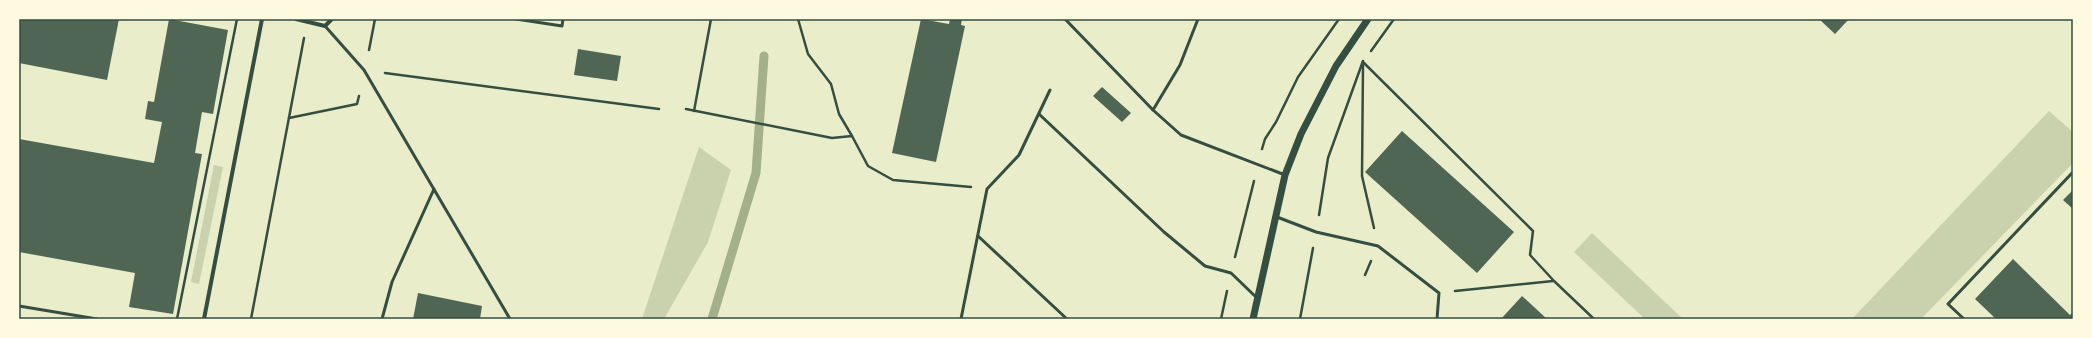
<svg xmlns="http://www.w3.org/2000/svg" width="2092" height="338" viewBox="0 0 2092 338" font-family="'Work Sans',sans-serif">
	<rect width="100%" height="100%" fill="#e9edc9"/>
	<!-- green -->
	<g fill="#cad2ad">
		<polygon points="2049,111 2073,132 2073,163 1921,319 1852,319"/>
		<polygon points="699,147 731,170 708,242 664,319 642,319"/>
		<polygon points="214,165 223,167 199,284 191,282"/>
		<polygon points="1592,233 1683,319 1645,319 1574,252"/>
	</g>
	<g fill="none" stroke-linecap="round" stroke-linejoin="round">
		<!-- stream -->
		<polyline stroke="#a3b18a" stroke-width="9" points="712,319 756,173 764,56"/>
	</g>
	<!-- building -->
	<g fill="#4f6655">
		<polygon points="19,19 119,19 107,80 19,63"/>
		<polygon points="169,19 228,30 213,114 202,112 195,153 202,154 173,314 129,307 135,273 19,252 19,139 154,163 162,122 145,119 148,101 154,102"/>
		<polygon points="921,19 949,24 950,19 962,19 961,25 965,26 936,162 892,153"/>
		<polygon points="1819,19 1849,19 1835,34"/>
		<polygon points="578,49 621,56 617,81 574,75"/>
		<polygon points="1102,87 1131,113 1122,122 1093,96"/>
		<polygon points="1402,131 1514,232 1477,273 1365,172"/>
		<polygon points="2073,190 2073,209 2063,200"/>
		<polygon points="2013,259 2070,315 2073,312 2073,319 1996,319 1975,299"/>
		<polygon points="418,293 482,306 480,319 413,319"/>
		<polygon points="1522,296 1547,319 1501,319"/>
	</g>
	<g fill="none" stroke-linecap="round" stroke-linejoin="round">
		<!-- path -->
		<g stroke="#344e41" stroke-width="2.5">
			<polyline points="798,19 808,54 831,84 839,114 852,136"/>
			<polyline points="369,50 375,19"/>
			<polyline points="1371,51 1394,19"/>
			<polyline points="1363,62 1533,231 1530,255 1554,281 1594,319"/>
			<polyline points="1363,64 1362,176 1374,228"/>
			<polyline points="385,73 659,109"/>
			<polyline points="686,109 832,138 852,136 868,166 893,180 971,187"/>
			<polyline points="694,111 711,19"/>
			<polyline points="289,118 357,104 359,96"/>
			<polyline points="1262,149 1265,139 1276,122 1298,77 1339,19"/>
			<polyline points="1319,215 1328,158 1363,61"/>
			<polyline points="1235,257 1254,181"/>
			<polyline points="1365,275 1371,261"/>
			<polyline points="1455,291 1553,281"/>
			<polyline points="177,319 237,19"/>
			<polyline points="251,319 304,38"/>
			<polyline points="1221,319 1227,291"/>
			<polyline points="1300,319 1313,248"/>
		</g>
		<!-- service -->
		<g stroke="#344e41" stroke-width="3">
			<polyline points="516,19 562,26 563,19"/>
			<polyline points="1065,19 1153,110 1181,135 1285,175"/>
			<polyline points="325,26 364,70 510,319"/>
			<polyline points="1153,110 1180,65 1198,19"/>
			<polyline points="1039,114 1164,232 1205,266 1231,273 1257,298"/>
			<polyline points="1277,217 1316,232 1378,246 1439,293 1437,319"/>
			<polyline points="978,236 1067,319"/>
			<polyline points="19,306 97,319"/>
			<polyline points="382,319 392,282 434,189"/>
			<polyline points="961,319 987,189 1019,155 1050,90"/>
			<polyline points="1964,319 1948,304 2073,172"/>
		</g>
		<!-- minor -->
		<g stroke="#344e41" stroke-width="4">
			<polyline points="296,19 325,26 332,19"/>
			<polyline points="204,319 262,19"/>
		</g>
		<!-- tertiary -->
		<polyline stroke="#344e41" stroke-width="7" points="1253,319 1285,175 1301,134 1336,66 1368,19"/>
	</g>
	<!-- border -->
	<rect width="2092" height="338" fill="none" stroke="#fefae0" stroke-width="40"/>
	<rect x="20" y="20" width="2052" height="298" fill="none" stroke="#344e41" stroke-width="1.5"/>
</svg>
